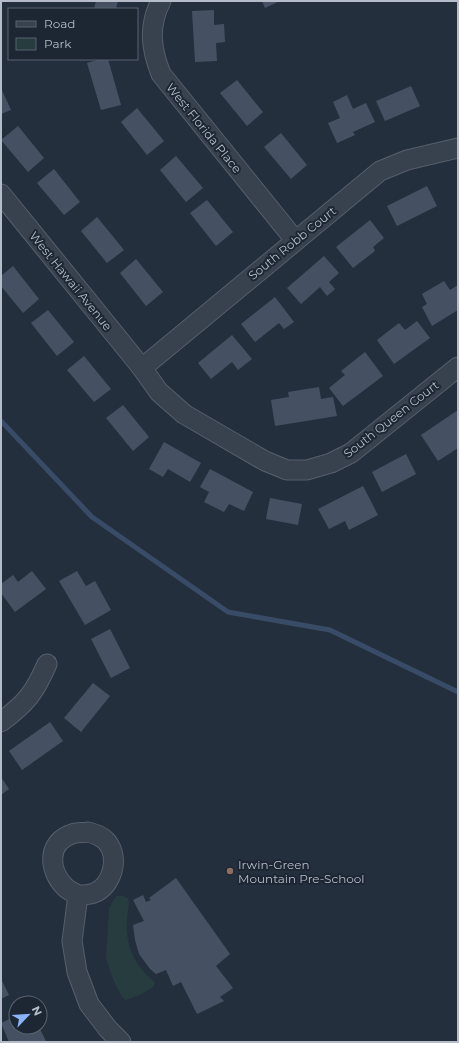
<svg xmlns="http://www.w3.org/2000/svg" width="459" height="1043" viewBox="0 0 459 1043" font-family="Montserrat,sans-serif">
	<rect width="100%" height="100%" fill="#242f3e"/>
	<!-- green -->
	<path fill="#263c3f" d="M116,896H123L128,898C130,905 127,912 127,920C125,945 135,967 155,982L154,986L142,994L126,1000L122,997L113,979L106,958L109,908Z"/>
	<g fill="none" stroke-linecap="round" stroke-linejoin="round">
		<!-- stream -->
		<polyline stroke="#394c67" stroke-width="5" points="1,421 92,517 228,612 330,630 458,692"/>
	</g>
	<!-- building -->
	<g fill="#455162">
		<polygon points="96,1 118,1 116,9 94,9"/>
		<polygon points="262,1 280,1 265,8"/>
		<polygon points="214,10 214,25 224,24 225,42 216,43 217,61 195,62 192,11"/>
		<polygon points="101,59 108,59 121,105 101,110 87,63"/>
		<polygon points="237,80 263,112 247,126 220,93"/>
		<polygon points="411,86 420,106 385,121 376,101"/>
		<polygon points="1,88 11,110 1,114"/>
		<polygon points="347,95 353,109 366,103 375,122 353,132 355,135 337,143 328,123 340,118 333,102"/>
		<polygon points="137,108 164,141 147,155 121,122"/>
		<polygon points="18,126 44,158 28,172 1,140"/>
		<polygon points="281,133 307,165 291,179 264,147"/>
		<polygon points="176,156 203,188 186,202 160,170"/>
		<polygon points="54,169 80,202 64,215 37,183"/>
		<polygon points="427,186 437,206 397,226 387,206"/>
		<polygon points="207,200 233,232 216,246 190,213"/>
		<polygon points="97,217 124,250 107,263 81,231"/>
		<polygon points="370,220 384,238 373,247 375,251 353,268 336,247"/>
		<polygon points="324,256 339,273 329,282 335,289 327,296 320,287 301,304 287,288"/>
		<polygon points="136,259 163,292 146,306 120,273"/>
		<polygon points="13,266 39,299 23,313 1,286 1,276"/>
		<polygon points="444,281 450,290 458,285 458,310 432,326 422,307 427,304 422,294"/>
		<polygon points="275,297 294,322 284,329 279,323 255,342 241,324"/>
		<polygon points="48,310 74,342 57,356 31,323"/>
		<polygon points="417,321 430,338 394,364 377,340 399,323 405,330"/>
		<polygon points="232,335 252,359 238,370 232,362 211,379 198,363"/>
		<polygon points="365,352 383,376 343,406 329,388 345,375 341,371"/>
		<polygon points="84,356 111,389 94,402 67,370"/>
		<polygon points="319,387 321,399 333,397 337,416 275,426 271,400 289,397 288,392"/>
		<polygon points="123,405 149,437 133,451 106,418"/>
		<polygon points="458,410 458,448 438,461 421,435"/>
		<polygon points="164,442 201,463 190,482 168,469 163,477 149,469"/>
		<polygon points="406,454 416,474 382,492 372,472"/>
		<polygon points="210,469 253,492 244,511 229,504 224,512 204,502 209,492 200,487"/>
		<polygon points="363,486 378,515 349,530 345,521 329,529 318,509"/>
		<polygon points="270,498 302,504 298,525 266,519"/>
		<polygon points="32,571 46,589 15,612 1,593 1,584 13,575 18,582"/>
		<polygon points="77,571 86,586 95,581 111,610 85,625 59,581"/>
		<polygon points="110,629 130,668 111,678 91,639"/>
		<polygon points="93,683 110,696 81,732 64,718"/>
		<polygon points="50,722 63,741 22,770 9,751"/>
		<polygon points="1,777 9,789 1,795"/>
		<polygon points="176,878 230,954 216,966 233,988 220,997 224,1001 197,1014 181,982 173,986 166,970 156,974 150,969 139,954 135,940 133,925 144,921 133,900 143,895 146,902 151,900 149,898"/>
		<polygon points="1,979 9,995 1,999"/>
		<polygon points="16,1016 16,1027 39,1027 46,1041 9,1042 1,1023"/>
	</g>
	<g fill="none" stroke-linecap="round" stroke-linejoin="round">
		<defs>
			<g id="minor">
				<path d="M161,1C148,26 151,49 161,74L295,240"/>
				<polyline points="1,194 142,368 159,392 184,414 265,461 287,470 307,470 331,463 351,453 458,367"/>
				<polyline points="142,368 380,171 407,160 458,148"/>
				<path d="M1,722C26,703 34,694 47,664"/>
				<path d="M88,832C95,834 102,836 107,842C120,858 112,886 94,893C89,895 83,895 78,895C74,893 68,890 65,887C48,870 47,842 72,834C77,832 83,833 88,832Z"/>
				<polyline points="78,895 72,941 77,972 89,1004 108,1029 121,1042"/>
			</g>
		</defs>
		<!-- minor casing -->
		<use href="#minor" stroke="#565f6c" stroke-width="21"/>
		<!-- minor -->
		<use href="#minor" stroke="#38414e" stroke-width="19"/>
	</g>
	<!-- markers -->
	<circle fill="#8d6e63" stroke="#1d2633" stroke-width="1.5" cx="230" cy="871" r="4"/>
	<g text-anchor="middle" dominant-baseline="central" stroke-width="4" stroke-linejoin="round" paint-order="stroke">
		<!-- street labels -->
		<g font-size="12" fill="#b4bcc9" stroke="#1d2633">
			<text transform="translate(204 128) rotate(51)">West Florida Place</text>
			<text transform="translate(292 243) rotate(-39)">South Robb Court</text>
			<text transform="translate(71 281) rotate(51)">West Hawaii Avenue</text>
			<text transform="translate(391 419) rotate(-38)">South Queen Court</text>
		</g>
		<!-- poi labels -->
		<g font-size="12" fill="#b4bcc9" stroke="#1d2633" text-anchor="start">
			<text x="238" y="864">Irwin-Green<tspan x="238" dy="14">Mountain Pre-School</tspan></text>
		</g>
	</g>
	<!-- border -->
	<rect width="459" height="1043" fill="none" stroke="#b4bcc9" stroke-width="4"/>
	<!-- legend -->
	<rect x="8" y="8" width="130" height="52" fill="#1d2633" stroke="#59626f"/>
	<rect x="16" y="21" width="20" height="6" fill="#38414e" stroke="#59626f"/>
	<text x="44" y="28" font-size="12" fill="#b4bcc9">Road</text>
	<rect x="16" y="38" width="20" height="12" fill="#263c3f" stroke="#59626f"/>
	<text x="44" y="48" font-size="12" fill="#b4bcc9">Park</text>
	<!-- north arrow -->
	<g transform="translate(28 1015) rotate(65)"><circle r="19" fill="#1d2633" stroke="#59626f"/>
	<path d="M0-3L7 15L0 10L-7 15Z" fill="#8ab4f8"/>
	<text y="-6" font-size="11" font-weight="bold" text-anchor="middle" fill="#b4bcc9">N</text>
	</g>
</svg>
